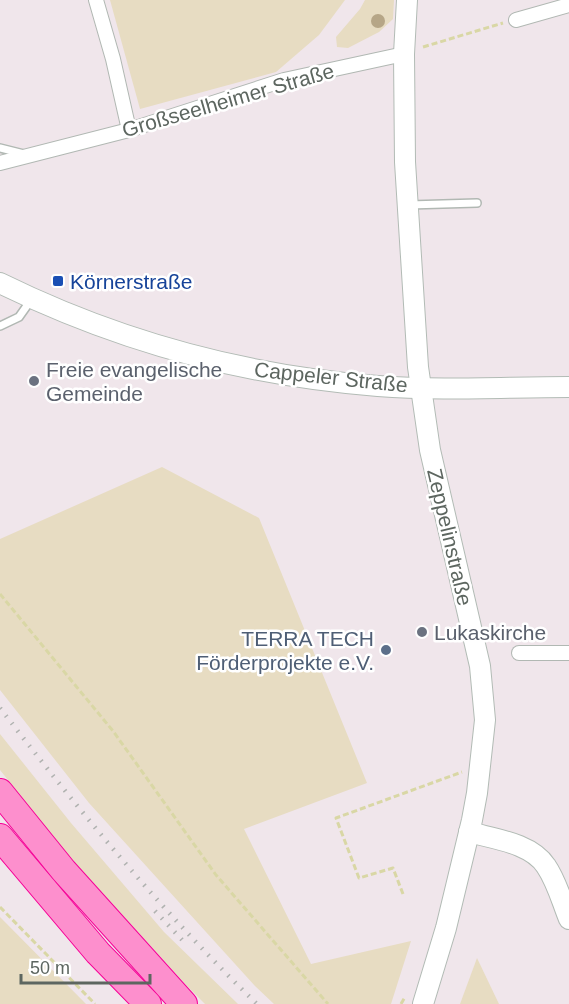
<svg xmlns="http://www.w3.org/2000/svg" width="569" height="1004" viewBox="0 0 569 1004" font-family="Helvetica,sans-serif">
	<rect width="100%" height="100%" fill="#f0e6eb"/>
	<!-- green -->
	<g fill="#e7dcc2">
		<polygon points="110,0 345,0 319,35 276,72 140,109"/>
		<polygon points="365,0 394,0 393,19 379,32 348,48 337,47 336,37 360,9"/>
		<polygon points="162,467 259,518 367,783 244,829 311,964 411,941 391,1004 274,1004 255,986 89,803 0,690 0,539"/>
		<polygon points="0,734 71,823 164,932 238,1004 205,1004 187,986 69,856 0,770"/>
		<polygon points="0,917 86,1004 0,1004"/>
		<polygon points="477,958 499,1004 460,1004"/>
	</g>
	<g fill="none" stroke-linecap="round" stroke-linejoin="round">
		<defs>
			<g id="lane">
				<polyline points="0,148 24,154"/>
				<polyline points="409,205 477,203"/>
				<polyline points="0,326 19,317 31,300"/>
			</g>
			<g id="street">
				<polyline points="96,0 113,59 129,130"/>
				<polyline points="516,20 569,5"/>
				<polyline points="0,163 129,130 284,80 404,54"/>
				<polyline points="519,653 569,653"/>
			</g>
			<g id="secondary">
				<polyline points="407,0 404,54 405,162 418,367 430,450 480,666 485,720 477,793 472,820 446,928 423,1004"/>
				<path d="M0,283C118,341 247,376 378,386C440,391 507,387 569,387"/>
				<path d="M469,832C494,839 531,843 546,866C557,882 562,902 569,919"/>
			</g>
			<g id="highway">
				<polyline points="0,792 64,871 184,1004"/>
				<polyline points="0,837 98,953 148,1004"/>
			</g>
		</defs>
		<!-- lane casing -->
		<use href="#lane" stroke="#b1b8b3" stroke-width="10"/>
		<!-- street casing -->
		<use href="#street" stroke="#b1b8b3" stroke-width="16"/>
		<!-- secondary casing -->
		<use href="#secondary" stroke="#b2bbb5" stroke-width="22"/>
		<!-- highway casing -->
		<use href="#highway" stroke="#f60097" stroke-width="28"/>
		<!-- path -->
		<g stroke="#d9d7a5" stroke-width="3" stroke-dasharray="6 3" stroke-linecap="butt">
			<polyline points="423,47 503,23"/>
			<polyline points="0,594 113,731 216,875 328,1004"/>
			<polyline points="403,894 393,868 359,878 336,818 462,772"/>
			<polyline points="0,907 95,1004"/>
			<polyline points="401,1004 405,997"/>
		</g>
		<!-- lane -->
		<use href="#lane" stroke="#fff" stroke-width="7"/>
		<!-- street -->
		<use href="#street" stroke="#fff" stroke-width="14"/>
		<!-- secondary -->
		<use href="#secondary" stroke="#fff" stroke-width="20"/>
		<!-- highway -->
		<use href="#highway" stroke="#fd8fcd" stroke-width="26"/>
		<!-- rail -->
		<g stroke="#b0b2b0" stroke-width="4.5" stroke-dasharray="1.5 8" stroke-linecap="butt">
			<path d="M0,708C80,812 163,913 257,1004"/>
			<polyline points="155,911 186,944"/>
		</g>
	</g>
	<!-- trees -->
	<circle fill="#b6a687" cx="378" cy="21" r="7"/>
	<!-- markers -->
	<rect fill="#1a4fb4" stroke="#fff" stroke-width="2" x="52" y="275" width="12" height="12" rx="3"/>
	<g fill="#6b7280" stroke="#fff" stroke-width="2">
		<circle cx="34" cy="381" r="6"/>
		<circle cx="422" cy="632" r="6"/>
	</g>
	<circle fill="#5c6f8a" stroke="#fff" stroke-width="2" cx="386" cy="650" r="6"/>
	<g text-anchor="middle" dominant-baseline="central" stroke-width="5" stroke-linejoin="round" paint-order="stroke">
		<!-- street labels -->
		<g font-size="21" fill="#5d6660" stroke="#fff">
			<text transform="translate(228 100) rotate(-16)">Großseelheimer Straße</text>
			<text transform="translate(331 377) rotate(6)">Cappeler Straße</text>
			<text transform="translate(450 537) rotate(77)">Zeppelinstraße</text>
		</g>
		<!-- transit labels -->
		<g font-size="21" fill="#164399" stroke="#fff" text-anchor="start">
			<text x="70" y="281">Körnerstraße</text>
		</g>
		<!-- worship labels -->
		<g font-size="21" fill="#5b616d" stroke="#fff" text-anchor="start">
			<text x="46" y="369">Freie evangelische<tspan x="46" dy="24">Gemeinde</tspan></text>
			<text x="434" y="632">Lukaskirche</text>
		</g>
		<!-- service labels -->
		<g font-size="21" fill="#4e5e75" stroke="#fff" text-anchor="end">
			<text x="374" y="638">TERRA TECH<tspan x="374" dy="24">Förderprojekte e.V.</tspan></text>
		</g>
	</g>
	<!-- scale -->
	<path d="M21 974v9h129v-9" fill="none" stroke="#5d6660" stroke-width="3"/>
	<text x="30" y="974" font-size="18" fill="#5d6660" stroke="#ffffff" stroke-width="4.5" paint-order="stroke">50 m</text>
</svg>
